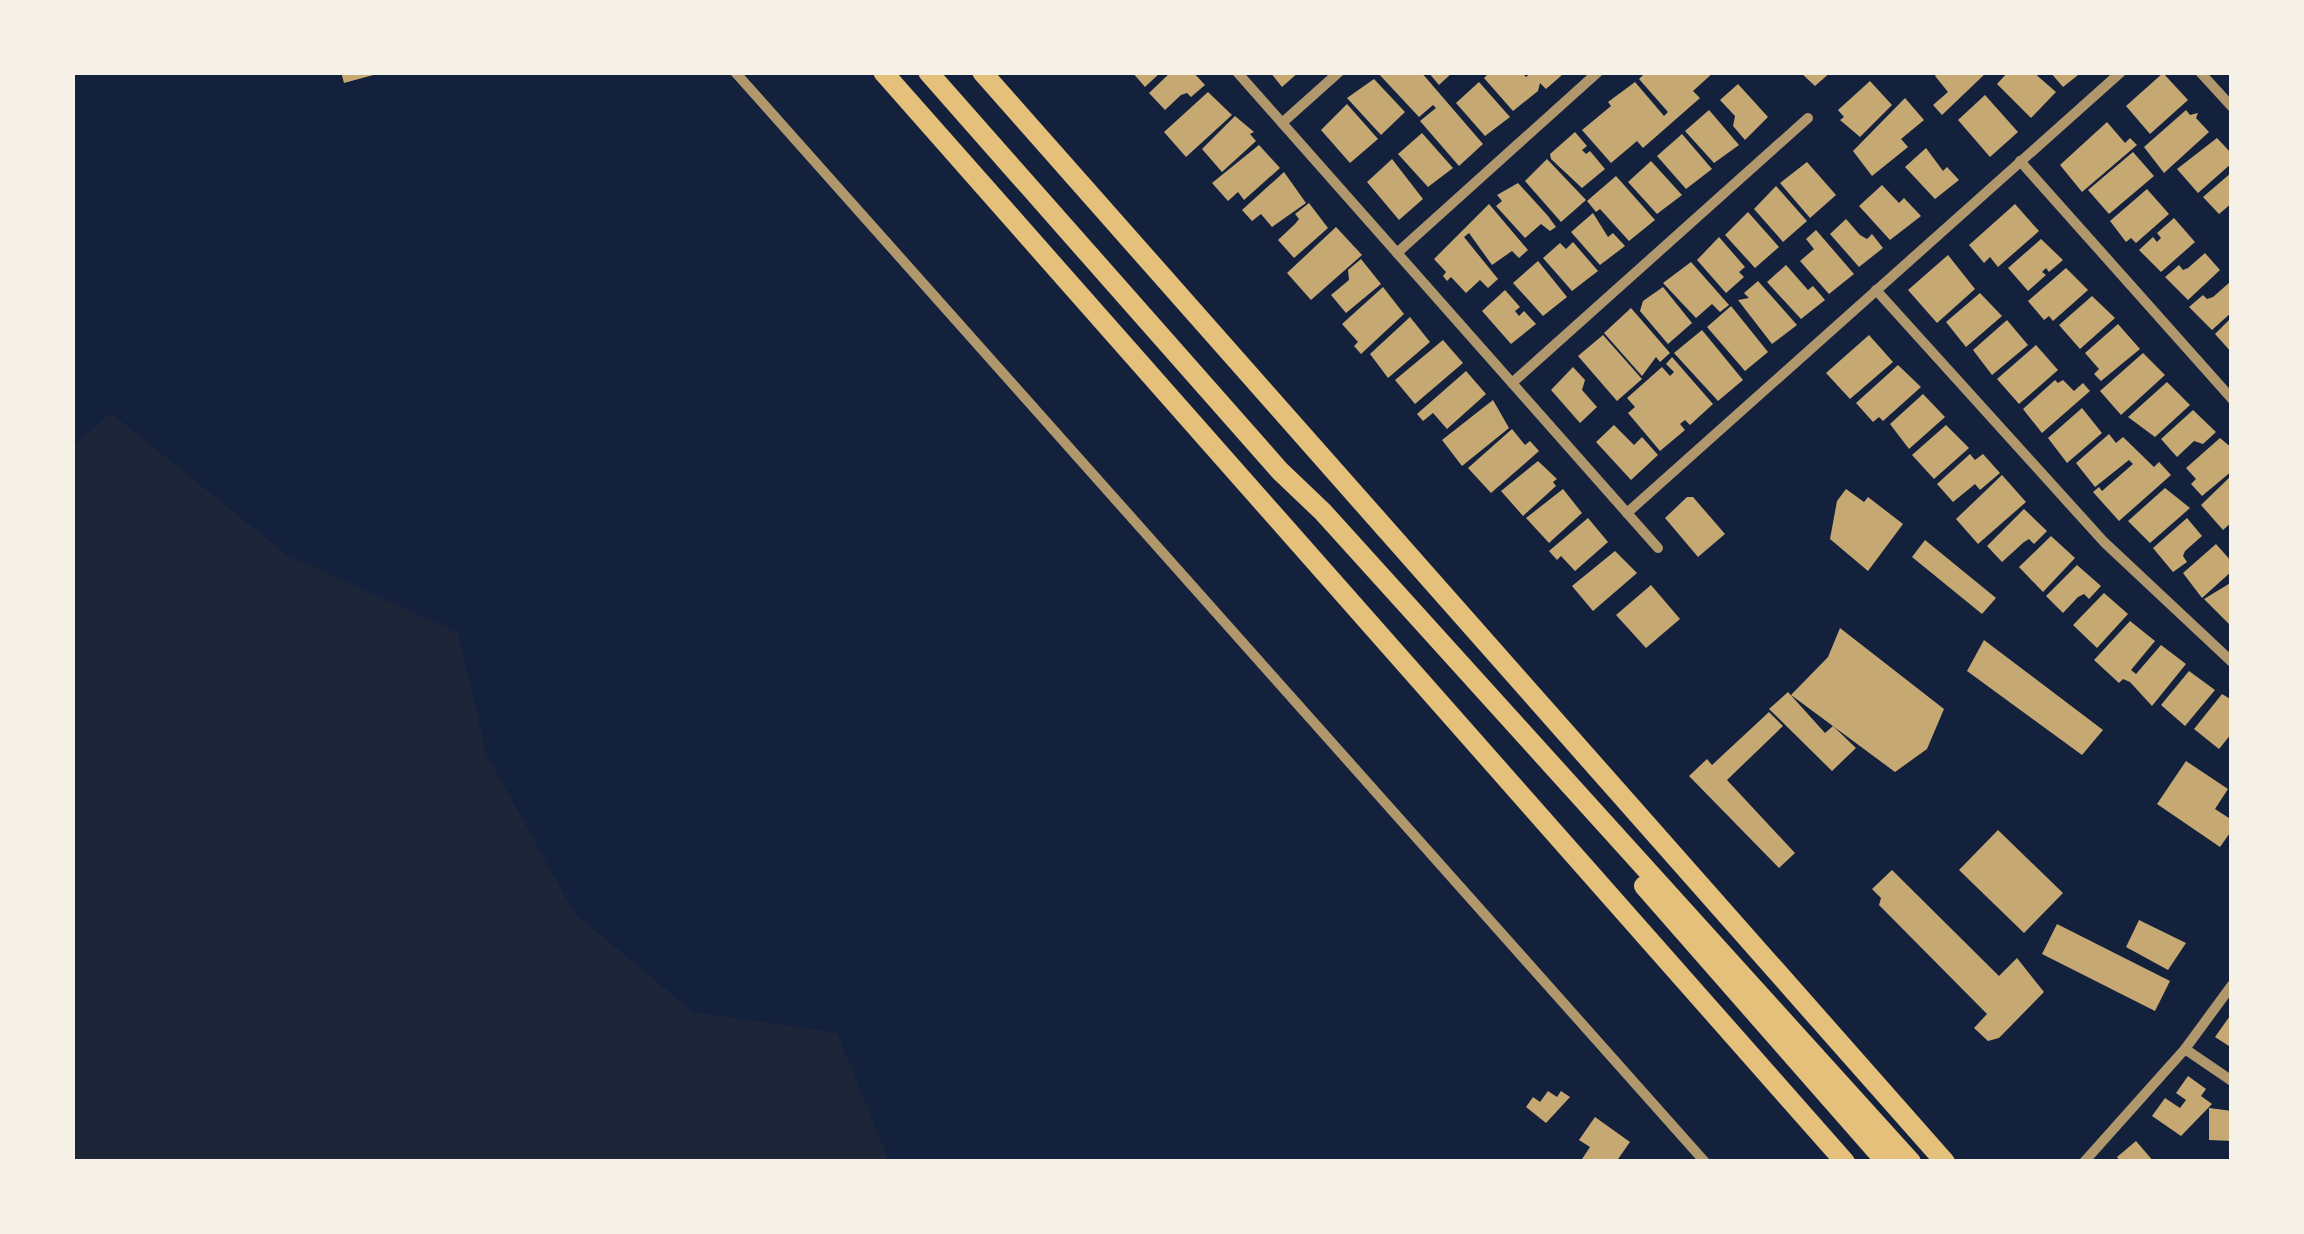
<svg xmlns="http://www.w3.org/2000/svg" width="2304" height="1234" viewBox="0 0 2304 1234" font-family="'Times New Roman',serif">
	<rect width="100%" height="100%" fill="#14213d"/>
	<!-- green -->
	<polygon fill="#1d2539" points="111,413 287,555 458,633 486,753 574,913 693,1012 837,1033 889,1161 73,1161 73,446"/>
	<!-- building -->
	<g fill="#c6a872">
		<polygon points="341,72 377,72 377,74 344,83"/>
		<polygon points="1132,72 1161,72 1145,87"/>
		<polygon points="1171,72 1193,72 1205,85 1191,97 1187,93 1181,95 1165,110 1149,93"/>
		<polygon points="1270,72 1299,72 1282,87"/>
		<polygon points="1377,72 1421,72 1483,144 1459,166 1420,121 1436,108 1433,105 1419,117"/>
		<polygon points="1428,72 1453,72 1439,85"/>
		<polygon points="1490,72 1522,72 1526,77 1532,72 1562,75 1546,89 1540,83 1538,91 1513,111 1484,78"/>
		<polygon points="1646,72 1714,72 1693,91 1700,98 1643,148 1637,141 1611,163 1582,130 1611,106 1608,102 1635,82 1664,116 1668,112 1639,79"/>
		<polygon points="1800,72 1831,72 1815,86"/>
		<polygon points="1939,72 1987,72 1942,115 1933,105 1948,92 1935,76"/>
		<polygon points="2008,72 2033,72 2056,92 2031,118 1997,84"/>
		<polygon points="2050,72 2082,72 2063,87"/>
		<polygon points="2163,73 2188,100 2150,134 2126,106"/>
		<polygon points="1374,79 1405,112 1381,135 1347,98"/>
		<polygon points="1870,81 1892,105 1860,137 1840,120 1844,117 1838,110"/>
		<polygon points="1479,82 1510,117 1485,136 1456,103"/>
		<polygon points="1738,84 1768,117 1745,140 1733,126 1735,116 1720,100"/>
		<polygon points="1208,92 1232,115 1186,157 1164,132"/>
		<polygon points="1985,95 2018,132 1990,157 1958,120"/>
		<polygon points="1905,98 1924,120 1901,139 1908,147 1872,176 1853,151"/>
		<polygon points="1347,104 1378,139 1350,163 1321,130"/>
		<polygon points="1709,110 1739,145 1714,163 1685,131"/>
		<polygon points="2186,110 2190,115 2198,113 2196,118 2209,132 2164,173 2144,147"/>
		<polygon points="1235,116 1254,132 1250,134 1256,141 1222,172 1202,149"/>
		<polygon points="2107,122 2125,143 2130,138 2137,145 2082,192 2060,165"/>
		<polygon points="1575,132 1587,146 1582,150 1586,154 1590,151 1605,169 1582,188 1551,159 1550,154"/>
		<polygon points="1422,133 1453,168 1428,187 1398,154"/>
		<polygon points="1682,134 1712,169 1686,189 1657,156"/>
		<polygon points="2217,138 2232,154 2232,163 2198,193 2177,169"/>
		<polygon points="1259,145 1280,168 1244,200 1238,192 1228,201 1212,183"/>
		<polygon points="1926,148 1943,171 1947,167 1959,180 1935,199 1905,167"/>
		<polygon points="2133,152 2154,176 2109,214 2088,190"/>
		<polygon points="1392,159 1423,199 1399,220 1367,182"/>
		<polygon points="1547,159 1586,200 1561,222 1525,181"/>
		<polygon points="1651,161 1682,195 1657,214 1628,182"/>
		<polygon points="1807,162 1836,195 1810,218 1780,183"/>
		<polygon points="1284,172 1306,203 1272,227 1261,214 1252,221 1242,210"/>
		<polygon points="2232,172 2232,203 2219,214 2203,197"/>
		<polygon points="1616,176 1655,220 1629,241 1600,209 1596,212 1587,201"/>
		<polygon points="1518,183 1548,216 1556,227 1550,231 1541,224 1525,238 1496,206 1502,201 1497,195"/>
		<polygon points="1882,185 1899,203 1904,198 1921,216 1890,240 1859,206"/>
		<polygon points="1776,186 1807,221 1783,242 1754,209"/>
		<polygon points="2147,189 2169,214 2136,243 2131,238 2126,242 2110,221"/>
		<polygon points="1309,203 1328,228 1294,258 1278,240 1295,224 1299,219 1295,214"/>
		<polygon points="1489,204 1528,250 1519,258 1512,251 1492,265 1469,233 1464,237 1498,279 1488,288 1480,280 1466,293 1451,277 1447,281 1443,276 1446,272 1434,259"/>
		<polygon points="2015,204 2039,231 1998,267 1990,257 1984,263 1969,245"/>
		<polygon points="1748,212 1779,247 1755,268 1725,235"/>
		<polygon points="1593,213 1608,237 1613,233 1625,246 1600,265 1571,232"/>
		<polygon points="2174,218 2195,242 2161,272 2139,250 2153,237 2157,242 2161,238 2157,233"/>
		<polygon points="1846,219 1860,235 1867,239 1872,234 1883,248 1859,267 1830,234"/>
		<polygon points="1336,227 1362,255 1311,300 1287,273"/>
		<polygon points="1816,230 1854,274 1829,294 1800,261 1814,249 1806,239"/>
		<polygon points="1719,237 1745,267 1739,272 1744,277 1726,293 1697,260"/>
		<polygon points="2041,239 2063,260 2049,272 2046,268 2042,272 2046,275 2028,291 2008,268"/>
		<polygon points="1573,242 1598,271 1572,291 1543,258 1560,243 1566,249"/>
		<polygon points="2205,253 2220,270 2188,300 2165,277 2179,265 2183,270 2188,268"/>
		<polygon points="1948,255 1975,289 1937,323 1908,290"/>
		<polygon points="1361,259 1381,284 1346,313 1331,295 1349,280 1348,270"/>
		<polygon points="1538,261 1567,297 1543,316 1513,283"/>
		<polygon points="1691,262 1729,305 1720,312 1712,304 1696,318 1663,283"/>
		<polygon points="1786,265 1808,290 1813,286 1825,300 1801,319 1767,282"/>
		<polygon points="2066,268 2088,290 2053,321 2049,316 2044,320 2028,301"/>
		<polygon points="1758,281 1797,325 1772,344 1738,300 1749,298 1744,293"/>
		<polygon points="2230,282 2232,312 2212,330 2189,307 2203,295 2207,299 2213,297"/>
		<polygon points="1383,287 1404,314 1361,354 1354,346 1358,342 1342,324"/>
		<polygon points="1663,287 1692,323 1668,344 1640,311 1643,301"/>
		<polygon points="1505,290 1520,307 1515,311 1519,316 1524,311 1536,324 1511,344 1482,311"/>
		<polygon points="1980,293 2002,316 1966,347 1946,322"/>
		<polygon points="2092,296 2115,318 2080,349 2059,325"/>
		<polygon points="1731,306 1768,352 1745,371 1707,327"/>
		<polygon points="1631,308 1670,353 1660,362 1656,357 1642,376 1604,333"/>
		<polygon points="1410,317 1430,342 1388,378 1370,354"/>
		<polygon points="2232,317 2232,353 2215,334"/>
		<polygon points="2007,320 2028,345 1992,375 1973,350"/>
		<polygon points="2118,324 2140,349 2101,381 2094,374 2099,369 2085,353"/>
		<polygon points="1702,330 1743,380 1718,401 1674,353"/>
		<polygon points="1603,335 1642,379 1617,401 1578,356"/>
		<polygon points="1869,335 1893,362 1850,399 1826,373"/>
		<polygon points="1443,340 1463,363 1415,404 1395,380"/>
		<polygon points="2036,345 2058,370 2019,404 1997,379"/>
		<polygon points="2143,353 2165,375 2121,415 2100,391"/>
		<polygon points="1672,357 1713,404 1690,425 1685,420 1680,424 1685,430 1660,451 1628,413 1635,407 1627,398 1662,367 1670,376 1674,372 1666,364"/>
		<polygon points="1898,365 1921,387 1883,421 1879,417 1873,422 1856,403"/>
		<polygon points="1573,367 1585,380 1582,390 1597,407 1580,423 1551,390"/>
		<polygon points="1466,371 1486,394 1447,429 1433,413 1423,421 1417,414"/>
		<polygon points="2055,380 2058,383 2063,380 2074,391 2083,383 2090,391 2042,433 2023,409"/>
		<polygon points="2167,382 2190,405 2155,437 2128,417"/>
		<polygon points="1923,394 1945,417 1909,449 1890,424"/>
		<polygon points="1493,400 1509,428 1462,466 1442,440"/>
		<polygon points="2082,408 2102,433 2067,463 2048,438"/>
		<polygon points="2193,410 2216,432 2203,444 2194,441 2177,457 2161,439"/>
		<polygon points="1614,425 1634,445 1642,437 1658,455 1631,480 1596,442"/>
		<polygon points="1946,425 1969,448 1934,479 1912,455"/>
		<polygon points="1512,429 1525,445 1530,441 1539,451 1491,493 1468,468"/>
		<polygon points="2109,434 2116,443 2123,437 2154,467 2159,462 2171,475 2119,521 2093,492 2099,487 2102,491 2133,464 2129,460 2095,487 2076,463"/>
		<polygon points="2220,438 2232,448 2232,471 2202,496 2191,484 2196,479 2186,468"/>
		<polygon points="1970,454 1975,460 1983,454 2000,473 1980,490 1975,484 1953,502 1937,484"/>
		<polygon points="1538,461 1557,479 1553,482 1556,486 1523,516 1501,491"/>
		<polygon points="2002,475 2026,502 1978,544 1956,519"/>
		<polygon points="2232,475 2232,522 2223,530 2201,505"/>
		<polygon points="2165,488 2190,508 2150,543 2128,521"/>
		<polygon points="1563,489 1582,513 1549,543 1526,518"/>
		<polygon points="1846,489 1864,502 1868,497 1903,524 1868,571 1830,539 1837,501"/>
		<polygon points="1687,497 1693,497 1725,534 1698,557 1665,518"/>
		<polygon points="2024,509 2047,531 2034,544 2029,539 2024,542 2002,562 1987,546"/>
		<polygon points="1588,518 1608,542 1575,571 1561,556 1557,560 1549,551"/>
		<polygon points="2187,518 2202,536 2185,551 2183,556 2187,562 2173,572 2153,548"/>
		<polygon points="2051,536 2075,558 2043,592 2019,567"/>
		<polygon points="1925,540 1996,598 1982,614 1912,557"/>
		<polygon points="2216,544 2232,562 2232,571 2202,598 2183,573"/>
		<polygon points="1615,551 1637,573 1593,611 1572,586"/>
		<polygon points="2077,565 2101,586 2089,599 2084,594 2078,597 2063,613 2046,596"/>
		<polygon points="2232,582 2232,627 2204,599"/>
		<polygon points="1651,585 1680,619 1646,648 1616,615"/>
		<polygon points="2104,593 2128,614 2097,648 2073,625"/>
		<polygon points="2130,621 2155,641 2131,670 2136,674 2161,645 2186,664 2152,706 2130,682 2123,679 2119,683 2094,660"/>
		<polygon points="1840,628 1944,709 1927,749 1895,772 1791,695 1828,657"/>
		<polygon points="1984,640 2103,730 2082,755 1967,671"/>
		<polygon points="2189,671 2215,690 2185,726 2161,705"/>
		<polygon points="1788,692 1825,733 1833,726 1856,748 1832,771 1769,709"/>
		<polygon points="2222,694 2232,700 2232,733 2219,749 2194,729"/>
		<polygon points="1769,712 1783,726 1727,780 1795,853 1779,868 1689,776 1707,759 1712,765"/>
		<polygon points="2186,761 2228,789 2215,809 2232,820 2232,830 2220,847 2157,804"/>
		<polygon points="1998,830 2063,893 2024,933 1959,870"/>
		<polygon points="1892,870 1999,976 2017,958 2044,992 1999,1038 1988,1041 1974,1028 1987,1014 1879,905 1881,898 1872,889"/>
		<polygon points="2139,920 2186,943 2168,970 2126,947"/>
		<polygon points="2057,924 2170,981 2155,1011 2042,954"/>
		<polygon points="2232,1013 2232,1048 2215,1037"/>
		<polygon points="2188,1076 2206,1089 2201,1096 2212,1104 2181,1136 2152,1116 2165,1098 2180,1108 2186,1100 2176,1093"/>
		<polygon points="1548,1091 1557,1097 1561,1091 1570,1097 1546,1123 1526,1107 1533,1097 1540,1102"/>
		<polygon points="2209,1108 2232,1111 2232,1141 2209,1140"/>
		<polygon points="1595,1117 1630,1142 1616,1162 1580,1162 1590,1147 1579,1140"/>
		<polygon points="2136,1141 2154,1162 2120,1162 2117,1157"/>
	</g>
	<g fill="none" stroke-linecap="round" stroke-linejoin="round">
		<!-- minor -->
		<g stroke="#b1986c" stroke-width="10">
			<polyline points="735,72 1705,1162"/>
			<polyline points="1237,72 1658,548"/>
			<polyline points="2200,72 2232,107"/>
			<polyline points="1282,123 1339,72"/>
			<polyline points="2020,161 2232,399"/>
			<polyline points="1397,253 1598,72"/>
			<polyline points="1876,290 2104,542 2232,662"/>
			<polyline points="1512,383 1808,118"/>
			<polyline points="1627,513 2121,72"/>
			<polyline points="2185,1049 2232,1081"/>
			<polyline points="2084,1162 2185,1049 2232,985"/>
		</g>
		<!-- motorway -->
		<g stroke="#e5c07b" stroke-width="20">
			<polyline points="883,72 1845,1162"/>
			<polyline points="928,72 1280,471 1323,512 1911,1162"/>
			<polyline points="982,72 1945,1162"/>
			<polyline points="1644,886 1886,1162"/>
		</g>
	</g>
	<!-- border -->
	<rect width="2304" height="1234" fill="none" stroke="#f6f1e7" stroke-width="150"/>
</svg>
